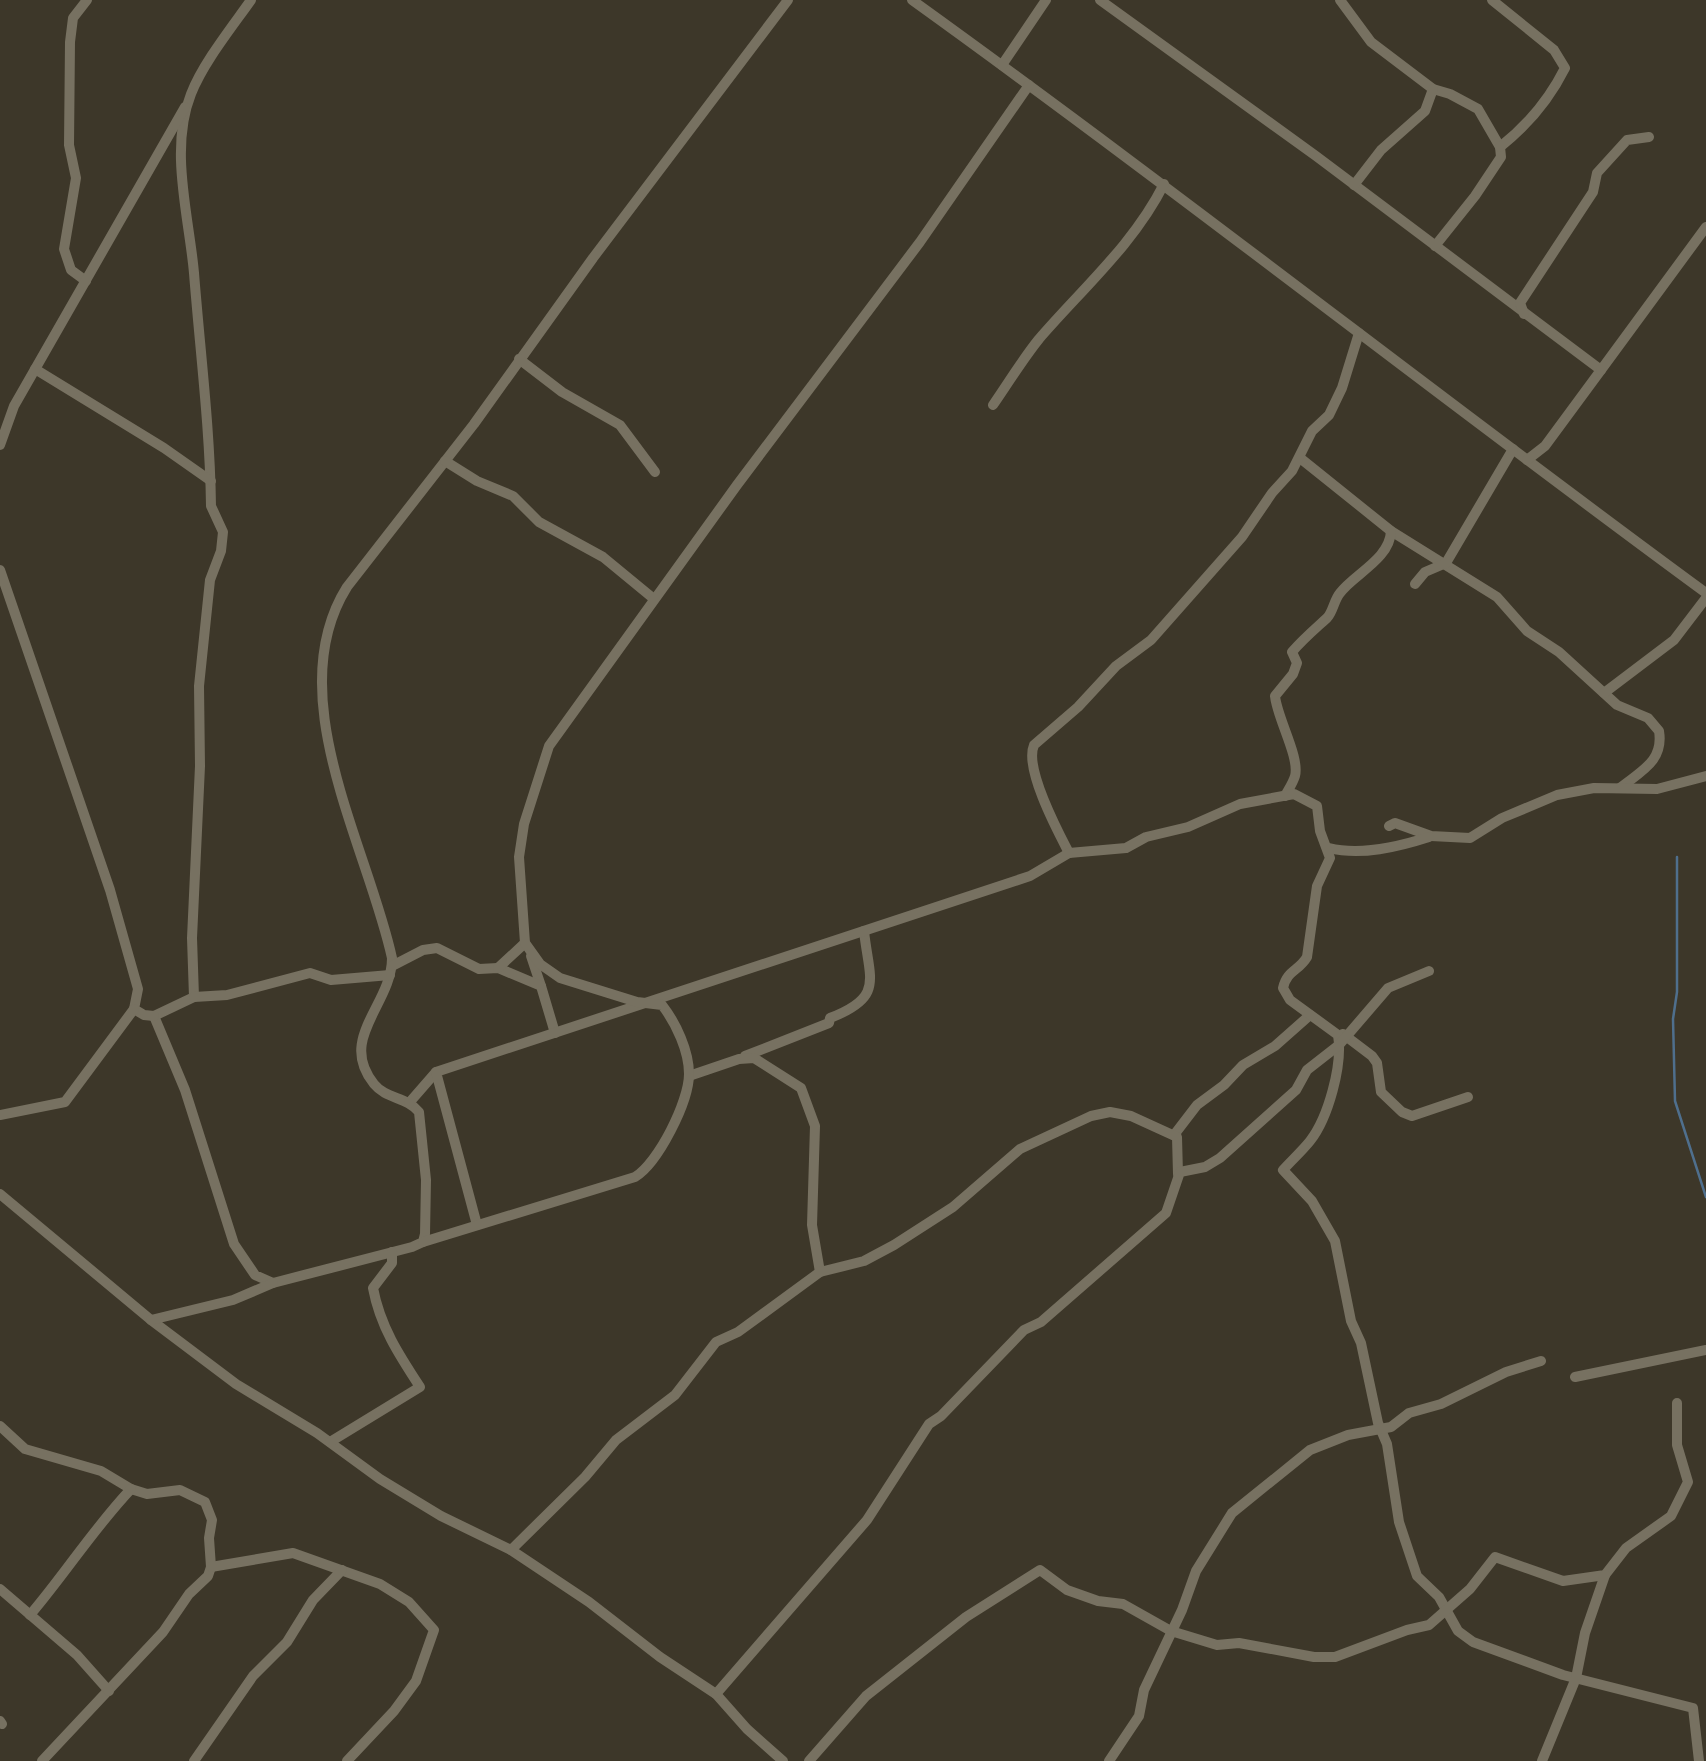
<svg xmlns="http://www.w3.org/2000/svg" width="1706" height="1761" viewBox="0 0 1706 1761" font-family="'Titillium Web',sans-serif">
	<rect width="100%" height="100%" fill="#3d3729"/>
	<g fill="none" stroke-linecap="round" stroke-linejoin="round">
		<!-- stream -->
		<polyline stroke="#4f6f8d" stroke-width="2.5" points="1677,857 1677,992 1673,1019 1675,1101 1706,1197"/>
		<!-- minor -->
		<g stroke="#777161" stroke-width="10">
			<path d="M251,0C232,27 203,63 191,94C169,149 189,216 194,273C200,350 210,428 211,506L223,532L221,551L210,580L199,686L200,766L192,938L194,997L154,1016L185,1090L234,1244L255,1275L273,1283L412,1247L423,1242L425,1234L426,1180L419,1112C407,1097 386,1099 374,1084C337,1038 392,1005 392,958C368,847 279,695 347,587L474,424L593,258L788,0"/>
			<path d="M912,0C1180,193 1440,398 1706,593"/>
			<polyline points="1100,0 1316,156 1601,370 1545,446 1527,460"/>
			<polyline points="1340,0 1371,42 1433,89 1450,94 1478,109 1500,147 1501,157 1475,196 1435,246"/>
			<path d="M1492,0L1554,50L1565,68C1549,100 1528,125 1500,147"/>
			<polyline points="1002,65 1046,0"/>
			<polyline points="1354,185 1381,150 1425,111 1433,89"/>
			<polyline points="86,281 71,270 64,249 76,178 69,145 70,42 73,18 87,0"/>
			<polyline points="1524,314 1520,303 1593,192 1597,173 1627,140 1649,137"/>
			<polyline points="519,359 562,392 620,425 655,472"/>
			<polyline points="35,369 164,448 211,481"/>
			<polyline points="1601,370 1706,227"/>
			<path d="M993,405C1009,382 1022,360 1039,339C1082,289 1134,244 1164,184"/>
			<polyline points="0,445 14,406 185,107"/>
			<path d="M1300,458L1391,531L1497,597L1527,631L1559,652L1617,705L1648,718L1659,731C1664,761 1641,771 1620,788"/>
			<polyline points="445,461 477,481 513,496 539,522 603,557 654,599"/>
			<polyline points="0,570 110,890 138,989 134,1009 144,1015 154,1016"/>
			<polyline points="1415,584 1425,572 1446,563 1513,449"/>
			<polyline points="1604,693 1674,640 1706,598"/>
			<path d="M1285,796C1288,790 1293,783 1295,776C1300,757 1277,718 1275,696L1293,674L1297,663L1292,652C1303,639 1315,629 1327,618C1333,612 1334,600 1340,593C1354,574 1390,559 1391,531"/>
			<polyline points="1389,826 1395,823 1431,836 1470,838 1502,818 1557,795 1594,788 1657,789 1706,776"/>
			<path d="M1329,848C1361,856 1398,847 1429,837"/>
			<path d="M1069,853C1057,830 1024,768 1034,745L1078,707L1116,666L1151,640L1242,537L1272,493L1292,471L1312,431L1329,415L1342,388L1359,333"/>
			<polyline points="531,956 541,986"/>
			<polyline points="392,966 423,950 437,948 479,969 498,968 541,986 555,1033"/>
			<polyline points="498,968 525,943"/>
			<polyline points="194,997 227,995 310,973 331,980 390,975"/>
			<polyline points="1343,1034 1372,1056 1377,1063 1381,1092 1402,1112 1412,1116 1468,1097"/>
			<path d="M745,1056L829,1023L830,1018C885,997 869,979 864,931"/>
			<polyline points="689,1076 739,1059 754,1058 801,1088 815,1126 812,1225 820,1272"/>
			<polyline points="409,1103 436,1072"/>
			<polyline points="0,1115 65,1102 134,1009"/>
			<polyline points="1174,1135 1197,1105 1224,1085 1243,1065 1275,1046 1310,1015"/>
			<polyline points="0,1194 151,1320 236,1384 317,1433 380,1479 441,1516 511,1550 589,1602 660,1657 716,1694 747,1729 783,1761"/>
			<path d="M477,1225L436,1072L1030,876L1069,853L1126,848L1146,837L1188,827L1240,804L1294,794L1317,806L1320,831L1330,858L1317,886L1307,957C1299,971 1287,970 1283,988L1290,1000L1338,1035C1343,1065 1328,1118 1310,1141C1302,1151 1292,1160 1283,1170L1312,1201L1335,1241L1351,1321L1361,1343L1378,1423L1387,1444L1399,1522L1417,1576L1439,1597L1458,1631L1473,1642L1563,1675L1693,1708L1699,1761"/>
			<path d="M423,1242L635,1177C658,1163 689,1102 689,1074C689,1051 676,1023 662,1005L637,1002L560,978L540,964L525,943L519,857L524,824L549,746L737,485L920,242L1029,85"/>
			<polyline points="151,1320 233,1300 273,1283"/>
			<polyline points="1575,1377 1706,1350"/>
			<polyline points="0,1426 25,1449 101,1471 131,1489 147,1494 180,1490 205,1502 212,1520 209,1538 211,1567 208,1576 189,1594 163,1632 42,1761"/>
			<path d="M330,1442L420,1387C399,1355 380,1326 373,1288L392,1263V1252"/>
			<polyline points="511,1550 585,1477 616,1440 675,1395 716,1342 738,1332 820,1272 864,1261 894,1245 953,1207 1020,1149 1091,1116 1110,1112 1131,1116 1177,1137 1178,1174"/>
			<polyline points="211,1567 293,1553 380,1584 409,1602 434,1630 416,1681 394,1711 347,1761"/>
			<polyline points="0,1589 77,1655 109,1691"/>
			<path d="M30,1615C65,1574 94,1528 131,1489"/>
			<polyline points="716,1694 867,1520 929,1424 941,1416 1024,1330 1041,1322 1166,1213 1180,1172 1205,1167 1220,1158 1296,1090 1307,1070 1339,1045 1388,988 1429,971"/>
			<polyline points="0,1721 2,1724"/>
			<polyline points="194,1761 253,1676 287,1642 313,1600 342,1570"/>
			<polyline points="809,1761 866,1696 966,1617 1040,1570 1067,1590 1098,1601 1123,1604 1171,1631 1217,1645 1239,1643 1314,1657 1335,1657 1407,1630 1429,1625 1470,1589 1495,1557 1563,1581 1605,1575 1626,1548 1671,1516 1688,1482 1677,1445 1677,1403"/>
			<polyline points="1109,1761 1139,1716 1144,1690 1182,1610 1196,1571 1232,1513 1310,1450 1348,1435 1391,1427 1409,1413 1441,1404 1506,1372 1541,1361"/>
			<polyline points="1542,1761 1576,1678 1585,1633 1605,1575"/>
		</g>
	</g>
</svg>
